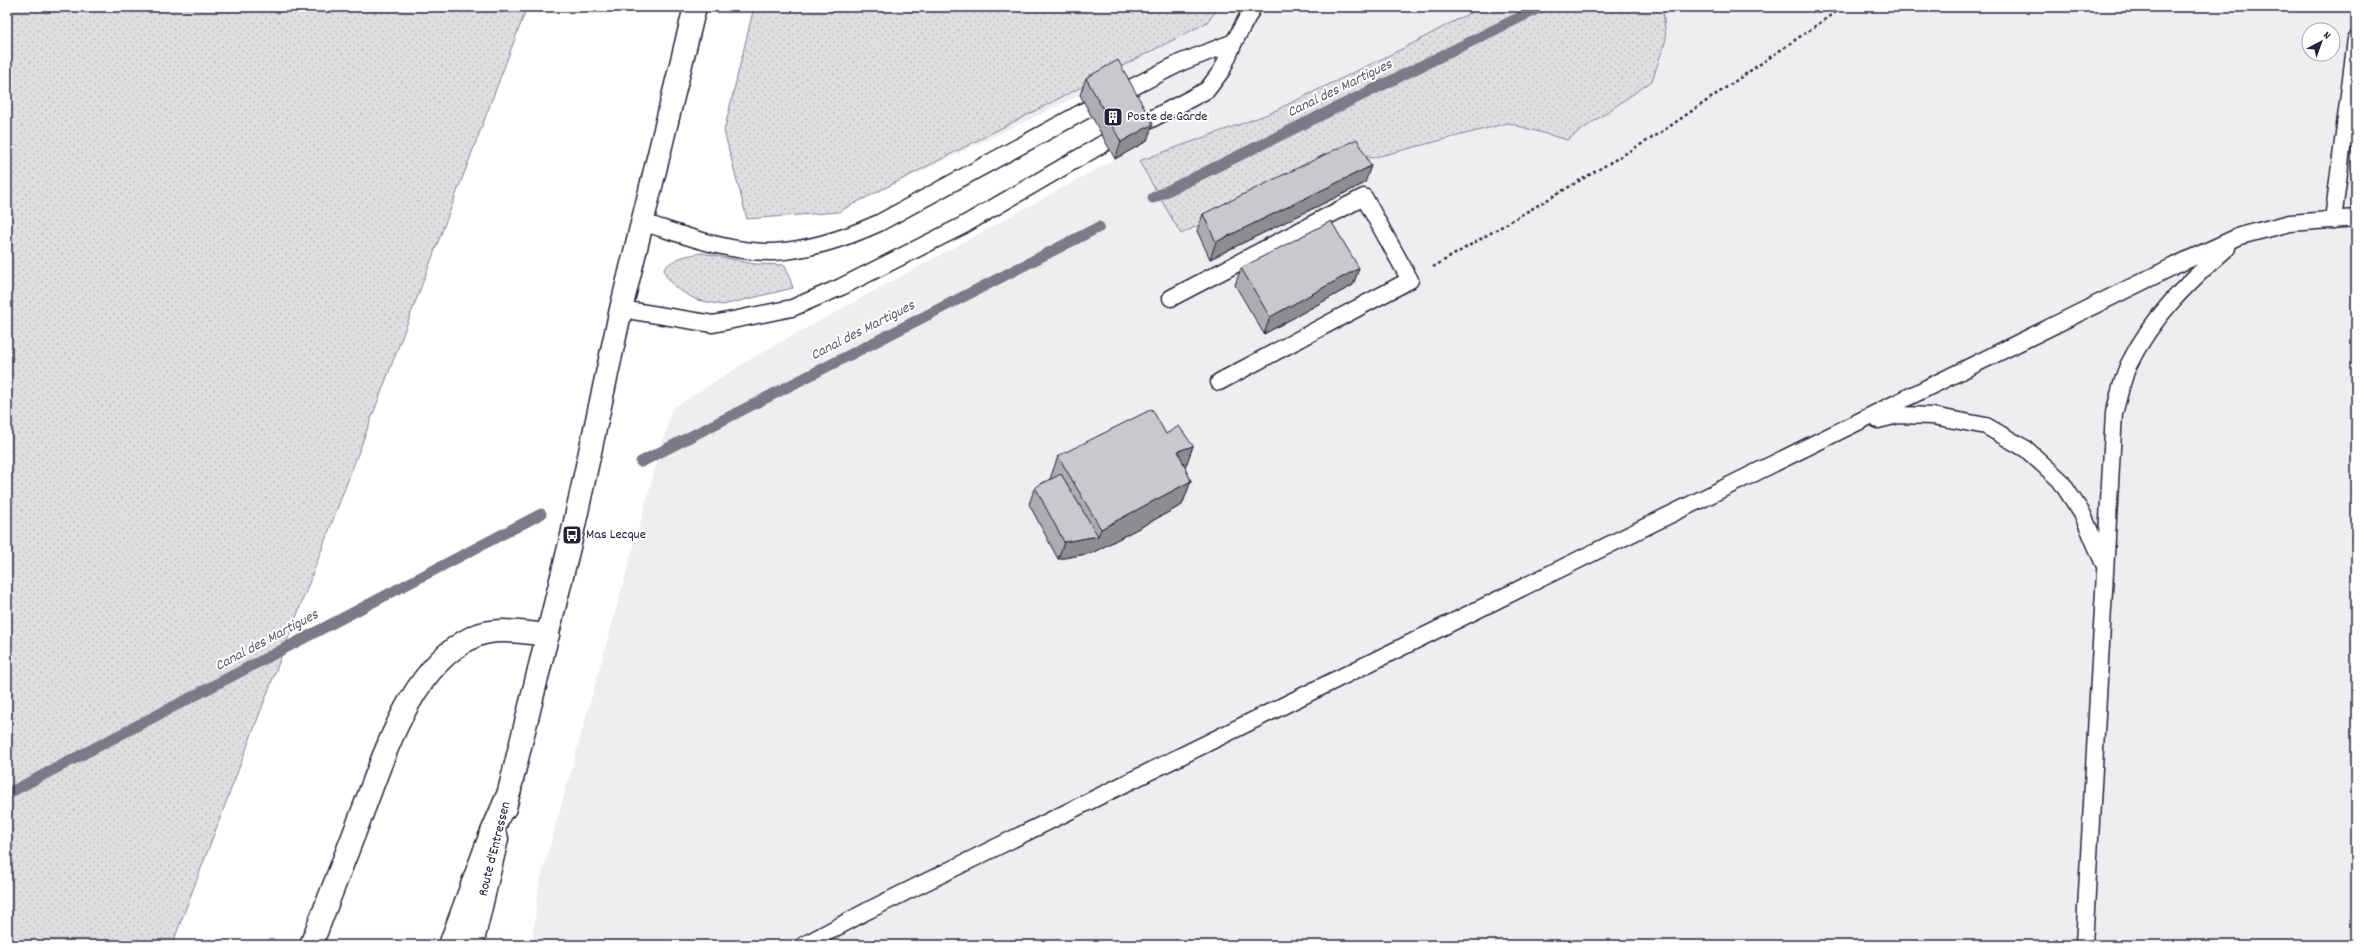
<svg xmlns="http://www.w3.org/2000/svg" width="2363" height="952" viewBox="0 0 2363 952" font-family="Dekko,sans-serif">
	<defs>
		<pattern id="grass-dots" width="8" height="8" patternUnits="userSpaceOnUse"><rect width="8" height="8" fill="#dfdfe2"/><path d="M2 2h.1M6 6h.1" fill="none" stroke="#bfbfc3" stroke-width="1.8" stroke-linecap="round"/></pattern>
	</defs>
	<rect width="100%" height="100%" fill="#fff"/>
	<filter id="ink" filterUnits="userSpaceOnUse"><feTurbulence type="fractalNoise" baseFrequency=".025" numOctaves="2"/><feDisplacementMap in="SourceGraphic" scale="8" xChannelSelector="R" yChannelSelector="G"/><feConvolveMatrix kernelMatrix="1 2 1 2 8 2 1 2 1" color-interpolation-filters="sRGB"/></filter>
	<g filter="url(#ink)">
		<!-- built -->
		<path fill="#eeeef1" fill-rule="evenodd" d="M754,7H2356V945H532L539,885L672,409L754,357L1115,159L1080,95L838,212L747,219L724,131ZM2309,30H2333V54H2309Z"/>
		<!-- grass -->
		<g fill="url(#grass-dots)" stroke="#80808e">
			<polygon points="7,7 527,7 172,945 7,945"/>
			<polygon points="754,7 1220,7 1206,23 838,212 747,219 724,131"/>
			<polygon points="1481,7 1669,7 1663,10 1666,39 1652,81 1567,140 1508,123 1372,158 1347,150 1181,234 1139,161 1268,114 1402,49"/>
			<path d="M703,253L754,264L785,265L793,288L723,305L697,300L677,289L666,276L664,269C674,257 688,255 703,253Z"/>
		</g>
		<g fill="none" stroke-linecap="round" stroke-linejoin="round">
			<!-- stream -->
			<g stroke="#7a7a88" stroke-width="11">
				<polyline points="1153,198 1541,7"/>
				<polyline points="641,462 1099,227"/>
				<polyline points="7,794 541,514"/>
			</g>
			<defs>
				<g id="lane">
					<polyline points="1234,42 1253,7"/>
					<polyline points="1121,93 1182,62 1234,42 1222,70 1207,90 1138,126"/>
					<polyline points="2333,220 2356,39"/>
					<path d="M642,222C684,235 729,253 773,252C810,250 846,238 879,223L1088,109"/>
					<polyline points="1171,298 1364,197 1410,280 1219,382"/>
					<polyline points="621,309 713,324 792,308 841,287 962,226 1106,142"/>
					<polyline points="1878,420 1898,415 1933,416 1986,426 2026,449 2060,480 2083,515 2103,562"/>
					<polyline points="804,945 867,911 2174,266 2240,236 2290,223 2356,218"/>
					<path d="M2084,945L2114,413C2119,397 2122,379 2129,364C2152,317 2189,281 2227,248"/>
				</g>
				<path id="street" d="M311,945C327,904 343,862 359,821C383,760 409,667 473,637C495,626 525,633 548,635"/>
				<g id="secondary">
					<polyline points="505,808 572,535 621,309 695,7"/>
					<polyline points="472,945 497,839"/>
				</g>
				<polyline id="primary" points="450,945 489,839 510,790"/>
			</defs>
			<!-- lane casing -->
			<use href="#lane" stroke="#22223b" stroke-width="19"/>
			<!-- street casing -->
			<use href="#street" stroke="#22223b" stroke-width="25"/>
			<!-- secondary casing -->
			<use href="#secondary" stroke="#22223b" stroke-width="25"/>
			<!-- primary casing -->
			<use href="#primary" stroke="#22223b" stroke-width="25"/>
			<!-- path -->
			<polyline stroke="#22223b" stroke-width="2.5" stroke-dasharray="3 3" stroke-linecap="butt" points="1433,267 1657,135 1843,7"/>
			<!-- lane -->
			<use href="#lane" stroke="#fff" stroke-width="16"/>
			<!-- street -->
			<use href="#street" stroke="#fff" stroke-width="22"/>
			<!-- secondary -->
			<use href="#secondary" stroke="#fff" stroke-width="22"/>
			<!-- primary -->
			<use href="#primary" stroke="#fff" stroke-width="22"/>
		</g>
		<!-- wall -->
		<g fill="#acacb2" stroke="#22223b">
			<polygon points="1086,78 1147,141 1115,159 1080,95"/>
			<polygon points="1365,183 1210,259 1197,231 1203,214"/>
			<polygon points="1241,268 1359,268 1353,285 1264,334 1235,285"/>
			<polygon points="1166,434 1193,446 1185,468 1191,481 1182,505 1092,553 1058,559 1029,504 1035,487 1050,479 1058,456"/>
		</g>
		<!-- shaded-wall -->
		<g fill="#8c8c91" stroke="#22223b">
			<polygon points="1153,124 1147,141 1115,159 1121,142"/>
			<polygon points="1371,166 1365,183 1210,259 1216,242"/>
			<polygon points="1359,268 1353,285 1264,334 1270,317"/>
			<polygon points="1193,446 1184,471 1178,451"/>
			<polygon points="1191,481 1182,505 1092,553 1058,559 1064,542 1098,536 1101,529"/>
		</g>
		<!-- building -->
		<g fill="#c8c8cf" stroke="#22223b">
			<polygon points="1118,60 1153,124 1121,142 1086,78"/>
			<polygon points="1357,139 1371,166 1216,242 1203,214"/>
			<polygon points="1331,221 1359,268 1270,317 1241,268"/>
			<polygon points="1152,409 1166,434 1179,426 1193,446 1178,451 1191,481 1101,529 1058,456"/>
			<polygon points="1061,474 1098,536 1064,542 1035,487"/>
		</g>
	</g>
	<!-- icons -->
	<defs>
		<symbol id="building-square" viewBox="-11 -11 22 22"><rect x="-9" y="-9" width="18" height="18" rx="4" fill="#22223b" stroke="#fff"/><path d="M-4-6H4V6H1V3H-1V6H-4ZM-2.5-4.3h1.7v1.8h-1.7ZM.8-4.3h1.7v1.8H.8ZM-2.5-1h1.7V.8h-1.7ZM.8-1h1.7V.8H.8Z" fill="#fff"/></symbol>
		<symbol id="bus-square" viewBox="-11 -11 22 22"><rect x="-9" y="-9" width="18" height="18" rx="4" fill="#22223b" stroke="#fff"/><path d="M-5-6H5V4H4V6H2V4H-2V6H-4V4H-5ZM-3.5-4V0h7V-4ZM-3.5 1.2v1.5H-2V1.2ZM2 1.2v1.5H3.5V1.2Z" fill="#fff"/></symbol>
	</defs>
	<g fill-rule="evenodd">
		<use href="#building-square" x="1102" y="106" width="22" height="22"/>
		<use href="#bus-square" x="561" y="524" width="22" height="22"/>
	</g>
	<g text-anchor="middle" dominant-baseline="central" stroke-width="4" stroke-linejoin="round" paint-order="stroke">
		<!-- poi labels -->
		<g font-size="14" fill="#22223b" stroke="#fff" text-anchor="start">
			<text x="1127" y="117">Poste de Garde</text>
			<text x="586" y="535">Mas Lecque</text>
		</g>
		<!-- street labels -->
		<g font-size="14" fill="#22223b" stroke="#fff">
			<text transform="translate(495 849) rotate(-76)">Route d'Entressen</text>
		</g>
		<!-- water labels -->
		<g font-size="15" font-style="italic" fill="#5c5c6f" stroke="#fff">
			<text transform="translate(1340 89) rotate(-26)">Canal des Martigues</text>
			<text transform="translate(863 331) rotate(-27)">Canal des Martigues</text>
			<text transform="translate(267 641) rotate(-28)">Canal des Martigues</text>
		</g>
	</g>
	<!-- margin -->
	<rect width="2363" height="952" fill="none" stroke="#fff" stroke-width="24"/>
	<rect x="12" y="12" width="2339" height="928" fill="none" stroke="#22223b" stroke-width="1.5" filter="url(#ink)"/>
	<!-- north arrow -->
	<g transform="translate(2321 42) rotate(41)"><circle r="19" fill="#ffffff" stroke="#a7a7b1"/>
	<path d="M0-3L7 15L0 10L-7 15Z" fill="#22223b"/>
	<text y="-6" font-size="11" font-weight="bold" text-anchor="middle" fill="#22223b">N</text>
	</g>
</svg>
